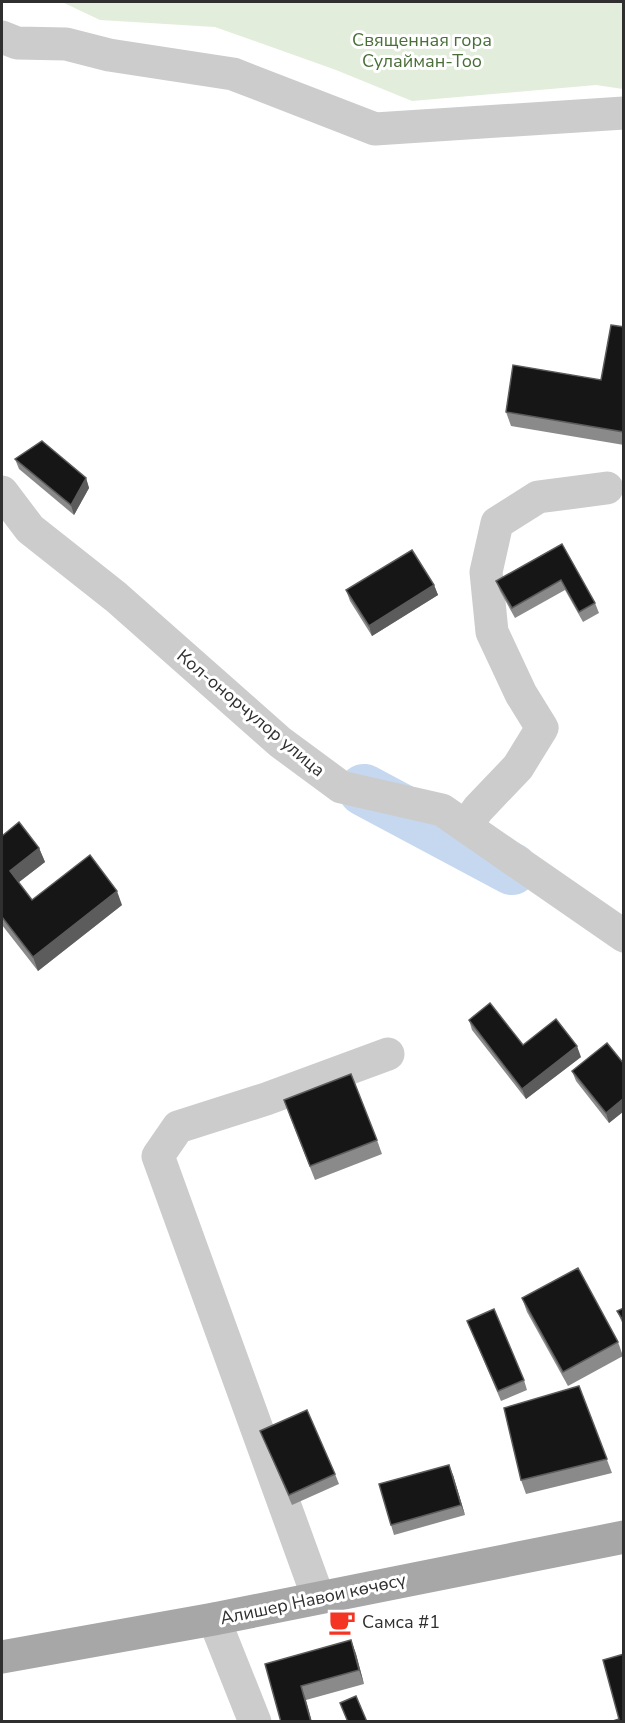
<svg xmlns="http://www.w3.org/2000/svg" width="625" height="1723" viewBox="0 0 625 1723" font-family="'Nunito Sans',sans-serif">
	<rect width="100%" height="100%" fill="#fff"/>
	<!-- green -->
	<polygon fill="#e2eddb" points="62,2 623,2 623,89 596,85 412,101 336,70 215,27 100,20"/>
	<g fill="none" stroke-linecap="round" stroke-linejoin="round">
		<!-- river -->
		<polyline stroke="#c6d8ef" stroke-width="52" points="364,790 512,869"/>
		<!-- minor -->
		<g stroke="#ccc" stroke-width="33">
			<polyline points="2,37 17,43 66,44 109,55 233,74 375,129 624,113"/>
			<polyline points="2,492 30,529 116,597 280,742 341,787 442,810 624,936"/>
			<polyline points="466,826 478,809 518,767 542,728 521,694 492,632 486,572 497,523 538,497 607,488"/>
			<polyline points="318,1597 158,1156 178,1127 266,1099 388,1054"/>
			<polyline points="214,1619 255,1722"/>
		</g>
		<!-- major -->
		<polyline stroke="#a7a7a7" stroke-width="33" points="2,1657 214,1619 624,1537"/>
	</g>
	<!-- wall -->
	<g fill="#8a8a8a">
		<polygon points="624,327 624,445 511,426 506,412 601,380"/>
		<polygon points="15,459 86,478 89,488 74,515 19,469"/>
		<polygon points="562,544 595,603 599,613 583,622 565,590 515,618 500,591 496,581"/>
		<polygon points="434,585 438,595 372,636 350,601 346,590"/>
		<polygon points="2,836 39,848 45,862 18,883 32,900 122,905 38,971 2,925"/>
		<polygon points="469,1020 523,1045 581,1057 526,1099 472,1030"/>
		<polygon points="624,1064 624,1111 609,1123 576,1081 572,1071"/>
		<polygon points="289,1114 377,1140 382,1154 315,1180"/>
		<polygon points="522,1298 618,1342 623,1356 568,1386 527,1312"/>
		<polygon points="624,1308 624,1327 617,1311"/>
		<polygon points="467,1321 524,1380 527,1390 501,1401"/>
		<polygon points="579,1386 612,1473 526,1494 521,1480"/>
		<polygon points="260,1431 335,1474 339,1484 292,1505"/>
		<polygon points="453,1475 465,1515 394,1535 391,1525"/>
		<polygon points="351,1640 356,1654 364,1684 306,1700 265,1664"/>
	</g>
	<!-- shaded-wall -->
	<g fill="#5c5c5c">
		<polygon points="86,478 89,488 74,515 71,505"/>
		<polygon points="434,585 438,595 372,636 369,626"/>
		<polygon points="39,848 45,862 15,885 10,871"/>
		<polygon points="117,891 122,905 38,971 33,957"/>
		<polygon points="577,1046 581,1057 526,1099 522,1089"/>
		<polygon points="624,1098 624,1111 609,1123 606,1113"/>
		<polygon points="449,1465 453,1475 465,1515 461,1505"/>
		<polygon points="351,1640 356,1654 364,1684 359,1670"/>
		<polygon points="301,1686 306,1700 312,1722 311,1722"/>
	</g>
	<!-- building -->
	<g fill="#161616" stroke="#5c5c5c" stroke-width="1.5">
		<polygon points="611,325 624,327 624,432 506,412 513,365 601,380"/>
		<polygon points="42,441 86,478 71,505 15,459"/>
		<polygon points="562,544 595,603 579,612 561,580 512,608 496,581"/>
		<polygon points="412,550 434,585 369,626 346,590"/>
		<polygon points="19,822 39,848 10,871 32,900 90,855 117,891 33,957 2,917 2,836"/>
		<polygon points="490,1003 523,1045 556,1019 577,1046 522,1089 469,1020"/>
		<polygon points="607,1043 624,1064 624,1098 606,1113 572,1071"/>
		<polygon points="351,1074 377,1140 310,1166 284,1100"/>
		<polygon points="578,1268 618,1342 563,1372 522,1298"/>
		<polygon points="624,1308 624,1322 617,1311"/>
		<polygon points="494,1309 524,1380 498,1391 467,1321"/>
		<polygon points="579,1386 607,1459 521,1480 504,1408"/>
		<polygon points="307,1410 335,1474 289,1495 260,1431"/>
		<polygon points="449,1465 461,1505 391,1525 379,1484"/>
		<polygon points="351,1640 359,1670 301,1686 311,1722 281,1722 265,1664"/>
		<polygon points="624,1654 624,1722 610,1722 619,1719 603,1660"/>
		<polygon points="356,1696 367,1722 348,1722 340,1703"/>
	</g>
	<!-- icons -->
	<defs>
		<symbol id="cafe-bare" viewBox="-9 -9 18 18"><path d="M-5.5-4.5H6V0H3Q3 3.5 0 3.5H-2.5Q-5.5 3.5-5.5 0ZM3-3.2v2h1.7v-2ZM-6 4.5H4V6H-6Z" fill="#f43523" stroke="#fff" stroke-width="2.5" paint-order="stroke"/></symbol>
	</defs>
	<g fill-rule="evenodd">
		<use href="#cafe-bare" x="323" y="1603" width="38" height="38"/>
	</g>
	<g text-anchor="middle" dominant-baseline="central" stroke-width="6" stroke-linejoin="round" paint-order="stroke">
		<!-- park labels -->
		<g font-size="18" fill="#496e38" stroke="#fff">
			<text x="422" y="40">Священная гора<tspan x="422" dy="21">Сулайман-Тоо</tspan></text>
		</g>
		<!-- street labels -->
		<g font-size="18" fill="#2f2f2f" stroke="#fff">
			<text transform="translate(251 713) rotate(40)">Кол-онорчулор улица</text>
			<text transform="translate(313 1599) rotate(-12)">Алишер Навои көчөсү</text>
		</g>
		<!-- poi labels -->
		<g font-size="18" fill="#2f2f2f" stroke="#fff" text-anchor="start">
			<text x="362" y="1622">Самса #1</text>
		</g>
	</g>
	<!-- border -->
	<rect width="625" height="1723" fill="none" stroke="#2f2f2f" stroke-width="6"/>
</svg>
